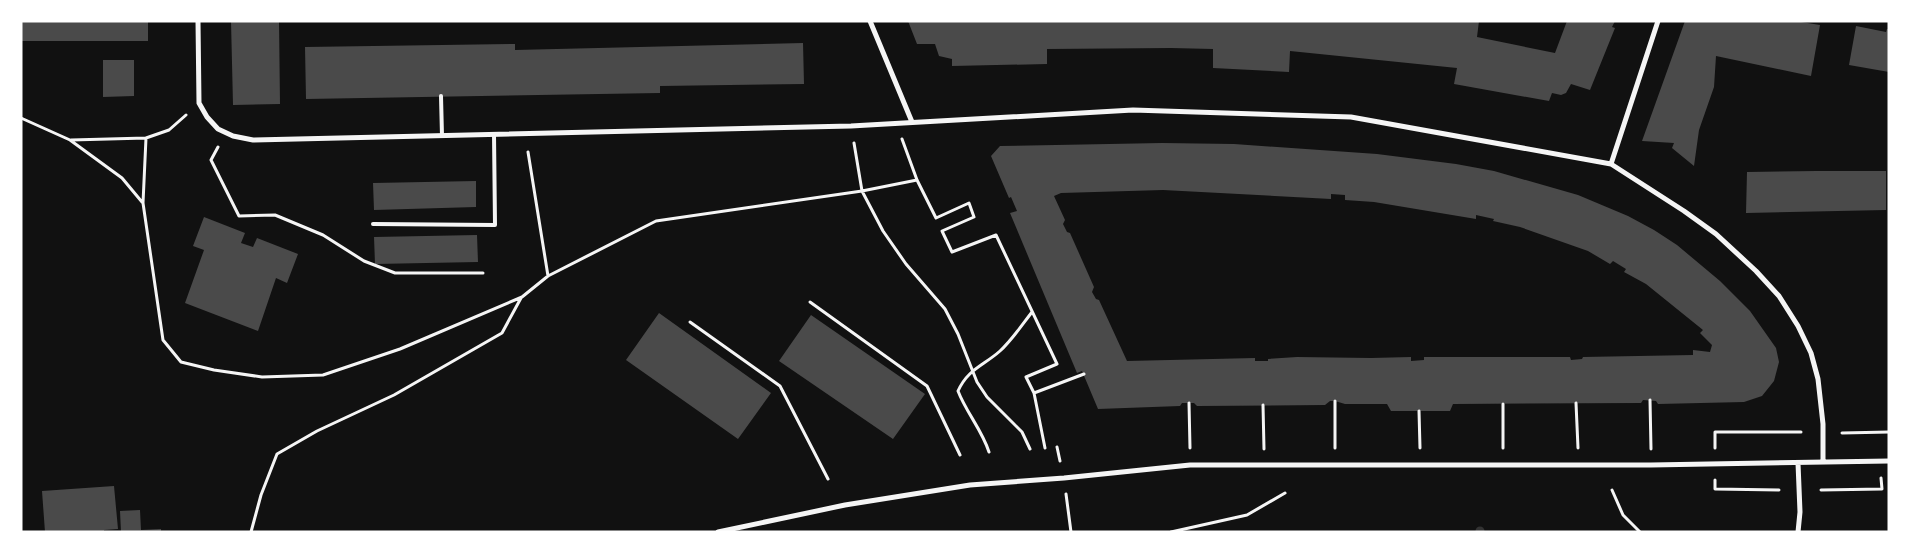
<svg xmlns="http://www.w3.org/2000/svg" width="1910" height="553" font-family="'Source Sans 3',sans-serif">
<rect width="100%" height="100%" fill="#111"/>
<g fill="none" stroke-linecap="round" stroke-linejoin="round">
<path stroke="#333" stroke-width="9" d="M1480,531V532"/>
</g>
<path fill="#4a4a4a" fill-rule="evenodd" d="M21,21H148V41H21Z
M231,21H279L280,104L233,105Z
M908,21H1479L1477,37L1555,53L1567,21H1615L1612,27L1615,28L1590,90L1571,84L1566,93L1561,95L1552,93L1549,101L1454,84L1457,68L1290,51L1289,72L1213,68V49L1171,48L1047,49V64L952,66V59L939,56L935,44H917Z
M1685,21H1795L1820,25L1811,76L1716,56L1714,87L1699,130L1694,166L1672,148L1674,143L1642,141Z
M1856,26L1886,32L1887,29H1889V72L1849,65Z
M803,43L804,84L660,86V93L306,99L305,47L515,44V50Z
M103,60H134V96L103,97Z
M1162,143L1234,144L1377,154L1456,164L1494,171L1578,195L1628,216L1654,230L1677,245L1720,281L1750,311L1776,348L1779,362L1774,381L1762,396L1744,402L1658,404L1656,401L1643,400L1641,403L1453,404L1450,411H1391L1387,404H1345L1335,401H1330L1325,405L1197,406L1194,403H1182L1180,406L1098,409L1082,371L1077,373L1010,213L1017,211L1011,197L1009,198L991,156L1000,146ZM1163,190L1331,199V194L1345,195V200L1374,202L1476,219V215L1494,219L1493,221L1520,227L1588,251L1610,264L1613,261L1626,269L1624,272L1646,284L1703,330L1700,333L1712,345L1710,352L1693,350V355L1583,357L1582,359L1571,360L1570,357H1424V360L1411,361V357L1371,358L1297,357L1268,359V361H1255V358L1127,361L1099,300L1096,299L1092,292L1094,287L1070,233L1067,232L1063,224L1065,220L1054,196L1061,193Z
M1817,171H1886V210L1746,213L1747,172Z
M476,181V207L374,210L373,183Z
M204,217L245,233L241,243L253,247L257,238L298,254L287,283L276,278L258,331L185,303L204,250L193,246Z
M477,235L478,262L375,264L374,237Z
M659,313L771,393L738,439L626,360Z
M811,315L925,394L893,439L779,361Z
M114,486L118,529L104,530V532H45L42,491Z
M140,510L141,530L161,529V532H121L120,511Z"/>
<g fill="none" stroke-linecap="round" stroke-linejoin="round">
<path stroke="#f5f5f5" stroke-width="3" d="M186,115L169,130L146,138L143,203L163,340L181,362L214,370L262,377L323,375L400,349L522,297L548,276L656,221L862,191L917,180
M21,118L70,140L122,178L142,202
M902,139L917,180L936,218L969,203L974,217L942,231L952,252L996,235L1057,364L1026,377L1034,393L1045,448
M71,140L146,138
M854,143L862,191L883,231L906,264L945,309L958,334L977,382L987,397L1022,432L1030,449
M218,147L211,160L239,216L275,215L323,235L364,261L395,273H483
M528,152L548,276
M810,302L927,386L960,455
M690,322L780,386L828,479
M1034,393L1084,374
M1650,400L1651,449
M1335,401V448
M1189,403L1190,448
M1576,403L1578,448
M1503,404V448
M1263,405L1264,449
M1419,411L1420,448
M1842,433L1889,432
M1057,447L1060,461
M1715,448V432H1801
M989,452C982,430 966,412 958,391C968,369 983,366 1000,351C1012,340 1022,325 1032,312
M1715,480V489L1779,490
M1612,490L1623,515L1640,532
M1821,490L1882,489L1881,478
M1066,494L1071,532
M251,532L261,495L277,454L317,431L394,395L502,333L521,298
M1171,532L1247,515L1285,493"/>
<path stroke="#f5f5f5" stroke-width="4" d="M441,96L442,136
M373,224L495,225L494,134"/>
<path stroke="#f5f5f5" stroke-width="5" d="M198,21L199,103L207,117L218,129L233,136L253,140L851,126L1133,110L1351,117L1611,164L1684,211L1716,234L1756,271L1779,296L1798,326L1811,353L1818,379L1823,424V462
M870,21L912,122
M1611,164L1658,21
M718,532L845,505L970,485L1064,478L1190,465H1651L1889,461
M1798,532L1800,512L1798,463"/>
</g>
<rect width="1910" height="553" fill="none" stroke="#ffffff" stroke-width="45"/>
</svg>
